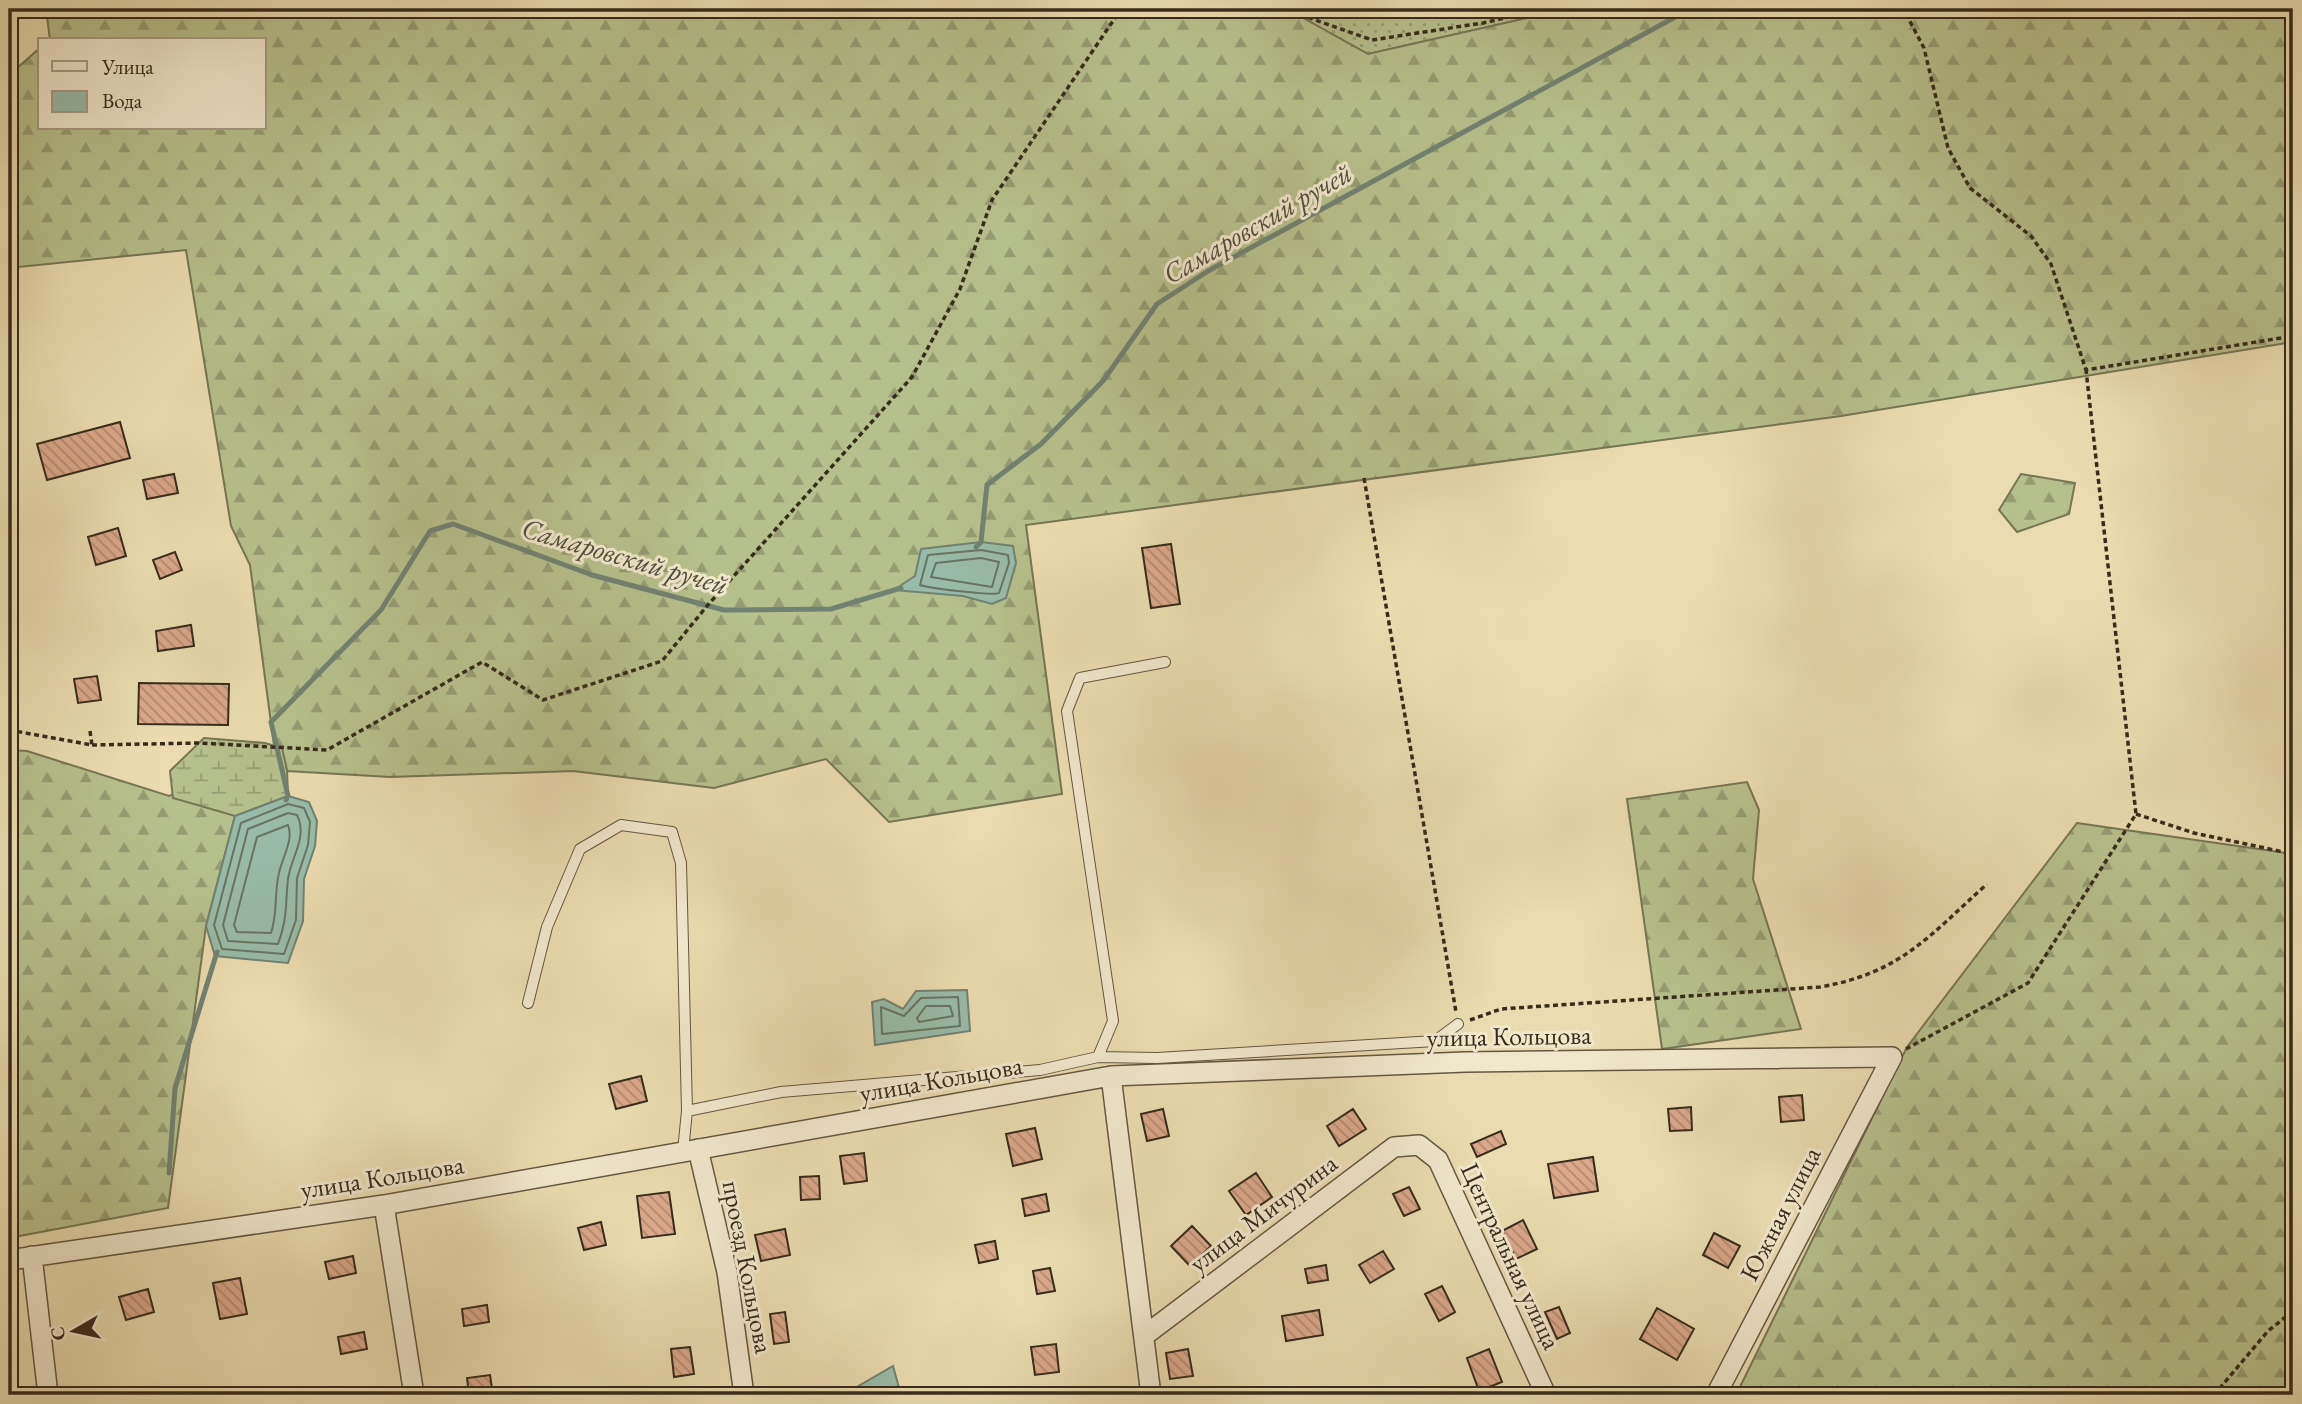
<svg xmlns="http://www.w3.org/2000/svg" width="2302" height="1404" font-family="'EB Garamond',serif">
<defs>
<pattern id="grass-dots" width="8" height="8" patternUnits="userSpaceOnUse" patternTransform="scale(1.75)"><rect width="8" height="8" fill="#b6c08c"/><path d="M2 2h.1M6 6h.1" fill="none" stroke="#959c72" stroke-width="1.8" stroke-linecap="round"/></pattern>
<pattern id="forest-firs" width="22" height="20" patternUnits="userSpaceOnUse" patternTransform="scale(1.75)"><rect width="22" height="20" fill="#b6c08c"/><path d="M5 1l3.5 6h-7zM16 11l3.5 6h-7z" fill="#959c72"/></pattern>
<pattern id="wetland-marsh" width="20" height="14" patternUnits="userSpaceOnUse" patternTransform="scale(1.75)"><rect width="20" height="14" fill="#b6c08c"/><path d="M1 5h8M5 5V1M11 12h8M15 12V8" fill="none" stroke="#959c72"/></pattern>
<pattern id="building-back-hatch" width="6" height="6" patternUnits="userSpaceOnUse" patternTransform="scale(1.75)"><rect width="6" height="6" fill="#dba88a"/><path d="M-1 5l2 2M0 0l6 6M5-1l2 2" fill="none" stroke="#b28970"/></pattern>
</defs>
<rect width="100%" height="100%" fill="#eadcb0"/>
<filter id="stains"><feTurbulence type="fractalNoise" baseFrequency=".00286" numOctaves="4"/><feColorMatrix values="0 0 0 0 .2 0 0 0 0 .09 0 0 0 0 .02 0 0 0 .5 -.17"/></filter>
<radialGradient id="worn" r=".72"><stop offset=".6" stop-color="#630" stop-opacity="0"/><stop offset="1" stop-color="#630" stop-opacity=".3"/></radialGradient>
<path fill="url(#grass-dots)" stroke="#767654" stroke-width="2" d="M1287,9H1567L1368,54Z"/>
<path fill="url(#forest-firs)" stroke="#767654" stroke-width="2" d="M46,9H1287L1368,54L1567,9H2293V342L1841,416L1026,525L1062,794L889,822L826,759L714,788L573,771L390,777L287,771L235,816L206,926L168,1208L9,1238V750L27,751L169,796L275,753L250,565L231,526L186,250L9,268V75L40,48V128H264V40H50Z
M2021,474L2075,483L2069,514L2017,532L1999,510Z
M1747,782L1759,810L1753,879L1801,1029L1662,1049L1627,799Z
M2077,823L2293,854V1395H1736L1907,1047Z"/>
<path fill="url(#wetland-marsh)" stroke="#767654" stroke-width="2" d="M204,738L265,743L282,748L287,770L288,796L235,816L173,798L170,771Z"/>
<path fill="#98bca9" stroke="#718270" stroke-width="2" d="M981,542L1013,546L1016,563L1006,598L992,604L963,596L894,590L915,576L921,549Z
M288,796L309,802L317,821L315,846L304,879L303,921L288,963L215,956L206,926L235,816Z
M967,990L970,1031L875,1045L872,1002L884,999L903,1009L916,991Z
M893,1366L901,1395H843Z"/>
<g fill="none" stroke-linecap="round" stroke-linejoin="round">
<path stroke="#687462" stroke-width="2" d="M981,550L1008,555L1009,563L999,593C994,596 927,588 920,585L928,555Z
M981,558L999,562L992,587L931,577L936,563Z
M288,804L304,808L310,822L308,845L297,878L296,920L284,954L222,949L214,925L241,823Z
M288,813L297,815C308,837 291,857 288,879C285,907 288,916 278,944L228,941L223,925L248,829Z
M288,825C294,840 282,858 279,873C274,893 278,912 271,933L237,932L234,925L257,837Z
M958,997L960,1026L882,1034L881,1007L904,1016L921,998Z
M926,1006H950L953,1016L919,1022L917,1018Z"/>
<path stroke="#718270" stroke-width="5" d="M976,547L981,542L987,485L1041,444L1103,381L1157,304L1208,271L1690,9
M286,800L288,796L271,722L381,610L430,531L453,524L592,575L724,610L831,609L901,588
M169,1173L175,1088L217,952"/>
</g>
<path fill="url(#building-back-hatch)" stroke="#372b1b" stroke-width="2" d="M120,422L130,458L47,480L37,444Z
M174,474L178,493L147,499L143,480Z
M118,528L126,556L96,565L88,537Z
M1171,544L1180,604L1151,608L1142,548Z
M175,552L182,570L160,579L153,560Z
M191,625L194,646L158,651L156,631Z
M97,676L101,700L78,703L74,679Z
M139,683L229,684L228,725L138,724Z
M641,1076L647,1101L616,1109L609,1084Z
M1802,1095L1804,1120L1781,1122L1779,1097Z
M1691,1107L1692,1130L1670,1131L1668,1109Z
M1163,1109L1169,1136L1147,1141L1141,1114Z
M1353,1109L1366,1129L1339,1146L1327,1126Z
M1035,1128L1042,1159L1013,1166L1006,1134Z
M1501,1131L1506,1144L1477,1157L1471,1144Z
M864,1153L867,1181L844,1184L840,1156Z
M1593,1157L1598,1191L1554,1198L1548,1164Z
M1256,1173L1272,1197L1246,1215L1229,1191Z
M819,1176L820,1199L801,1200L800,1177Z
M1409,1187L1420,1209L1404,1216L1393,1194Z
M669,1192L675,1234L642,1238L637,1196Z
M1046,1194L1049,1211L1025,1216L1022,1199Z
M1523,1220L1537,1249L1516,1259L1502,1231Z
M601,1222L606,1245L584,1250L578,1228Z
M1192,1226L1211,1246L1190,1266L1171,1246Z
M785,1229L790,1255L761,1261L755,1235Z
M1714,1233L1740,1246L1728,1268L1703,1255Z
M995,1241L998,1259L979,1263L975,1245Z
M1383,1251L1394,1269L1370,1283L1359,1265Z
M353,1256L356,1273L329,1279L325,1262Z
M1326,1265L1328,1280L1308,1283L1305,1269Z
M1050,1268L1055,1291L1037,1294L1033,1271Z
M240,1278L247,1314L220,1319L213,1283Z
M1442,1286L1455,1312L1439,1321L1425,1294Z
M148,1289L154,1312L126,1320L119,1297Z
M487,1305L489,1322L464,1326L462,1309Z
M1559,1307L1570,1333L1557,1339L1545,1312Z
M1657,1308L1694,1329L1677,1360L1640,1339Z
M1319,1310L1323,1335L1286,1341L1282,1316Z
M785,1312L789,1342L774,1344L770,1314Z
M364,1332L367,1349L341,1354L338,1337Z
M1056,1344L1059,1372L1035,1375L1031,1347Z
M690,1347L694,1374L674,1377L671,1349Z
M1188,1349L1193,1376L1170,1379L1166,1353Z
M1489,1349L1502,1382L1479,1391L1467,1358Z
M490,1375L493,1395H469L467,1378Z"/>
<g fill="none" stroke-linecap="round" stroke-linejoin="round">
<defs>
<path id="lane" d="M528,1003L547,927L580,849L621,825L672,832L681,863L687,1111L683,1151
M1098,1057L1113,1021L1067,711L1080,678L1165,662
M687,1111L781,1092L1040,1070L1098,1057L1157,1058L1435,1041L1458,1024"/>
<path id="street" d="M1111,1076L1151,1395
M698,1149L727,1272L744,1395
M384,1205L414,1395
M32,1256L48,1395
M9,1260L384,1205L1111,1076L1465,1062L1892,1057L1716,1395
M1144,1336L1394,1147L1419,1145L1438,1160L1546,1395"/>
</defs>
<use href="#lane" stroke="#645740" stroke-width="12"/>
<use href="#street" stroke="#645740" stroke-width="22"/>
<path stroke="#372b1b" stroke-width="3.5" stroke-dasharray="5 3.5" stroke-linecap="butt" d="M1284,9L1372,40L1483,23L1543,9
M1899,9L1906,14L1924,48L1948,148L1970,188L2031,236L2051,264L2086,370L2293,336
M1364,478L1456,1012
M9,730L92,745L90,731
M92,745L200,743L327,750L482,662L543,700L662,661L707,606L912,377L960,289L992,200L1121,9
M2136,814L2194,833L2293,854
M1470,1020L1501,1009L1820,987C1901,973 1929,936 1987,884
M1906,1049L2028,983L2136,814L2086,370
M2214,1395L2268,1331L2293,1311"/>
<use href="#lane" stroke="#f1e8cc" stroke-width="10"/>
<use href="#street" stroke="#f1e8cc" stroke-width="19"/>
</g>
<g text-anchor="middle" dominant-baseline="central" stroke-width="6" stroke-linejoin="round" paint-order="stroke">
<g font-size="26" fill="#372b1b" stroke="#f1e8cc">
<text transform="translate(1509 1036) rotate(-1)">улица Кольцова</text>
<text transform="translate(941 1079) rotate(-10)">улица Кольцова</text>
<text transform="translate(382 1177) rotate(-9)">улица Кольцова</text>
<text transform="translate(1263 1213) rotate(-37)">улица Мичурина</text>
<text transform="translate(1780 1214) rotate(-63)">Южная улица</text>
<text transform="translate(1511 1256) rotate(65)">Центральная улица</text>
<text transform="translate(748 1267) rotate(79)">проезд Кольцова</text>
</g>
<g font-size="28" font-style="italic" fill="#4f4f3e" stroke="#f1e8cc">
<text transform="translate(1257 223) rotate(-30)">Самаровский ручей</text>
<text transform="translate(625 556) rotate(16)">Самаровский ручей</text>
</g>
</g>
<rect width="2302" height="1404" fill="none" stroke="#eadcb0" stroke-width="35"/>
<rect x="10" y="10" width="2281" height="1383" fill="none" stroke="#372b1b" stroke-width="3.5"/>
<rect x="18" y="18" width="2267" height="1369" fill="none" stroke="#372b1b" stroke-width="2"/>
<rect x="38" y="38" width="228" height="91" fill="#f1e8cc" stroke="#a79c85" stroke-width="2"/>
<rect x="52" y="61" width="35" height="10" fill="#f1e8cc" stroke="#a79c85" stroke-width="2"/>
<text x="102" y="74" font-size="21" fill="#372b1b">Улица</text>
<rect x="52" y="91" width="35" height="21" fill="#98bca9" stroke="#a79c85" stroke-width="2"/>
<text x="102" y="108" font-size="21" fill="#372b1b">Вода</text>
<g transform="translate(74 1331) rotate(261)" stroke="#f1e8cc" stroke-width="5" paint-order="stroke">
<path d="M0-5L12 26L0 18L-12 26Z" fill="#372b1b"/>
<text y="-10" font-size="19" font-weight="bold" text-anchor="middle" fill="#372b1b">С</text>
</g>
<rect width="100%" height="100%" filter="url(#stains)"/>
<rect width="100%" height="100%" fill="url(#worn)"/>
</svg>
